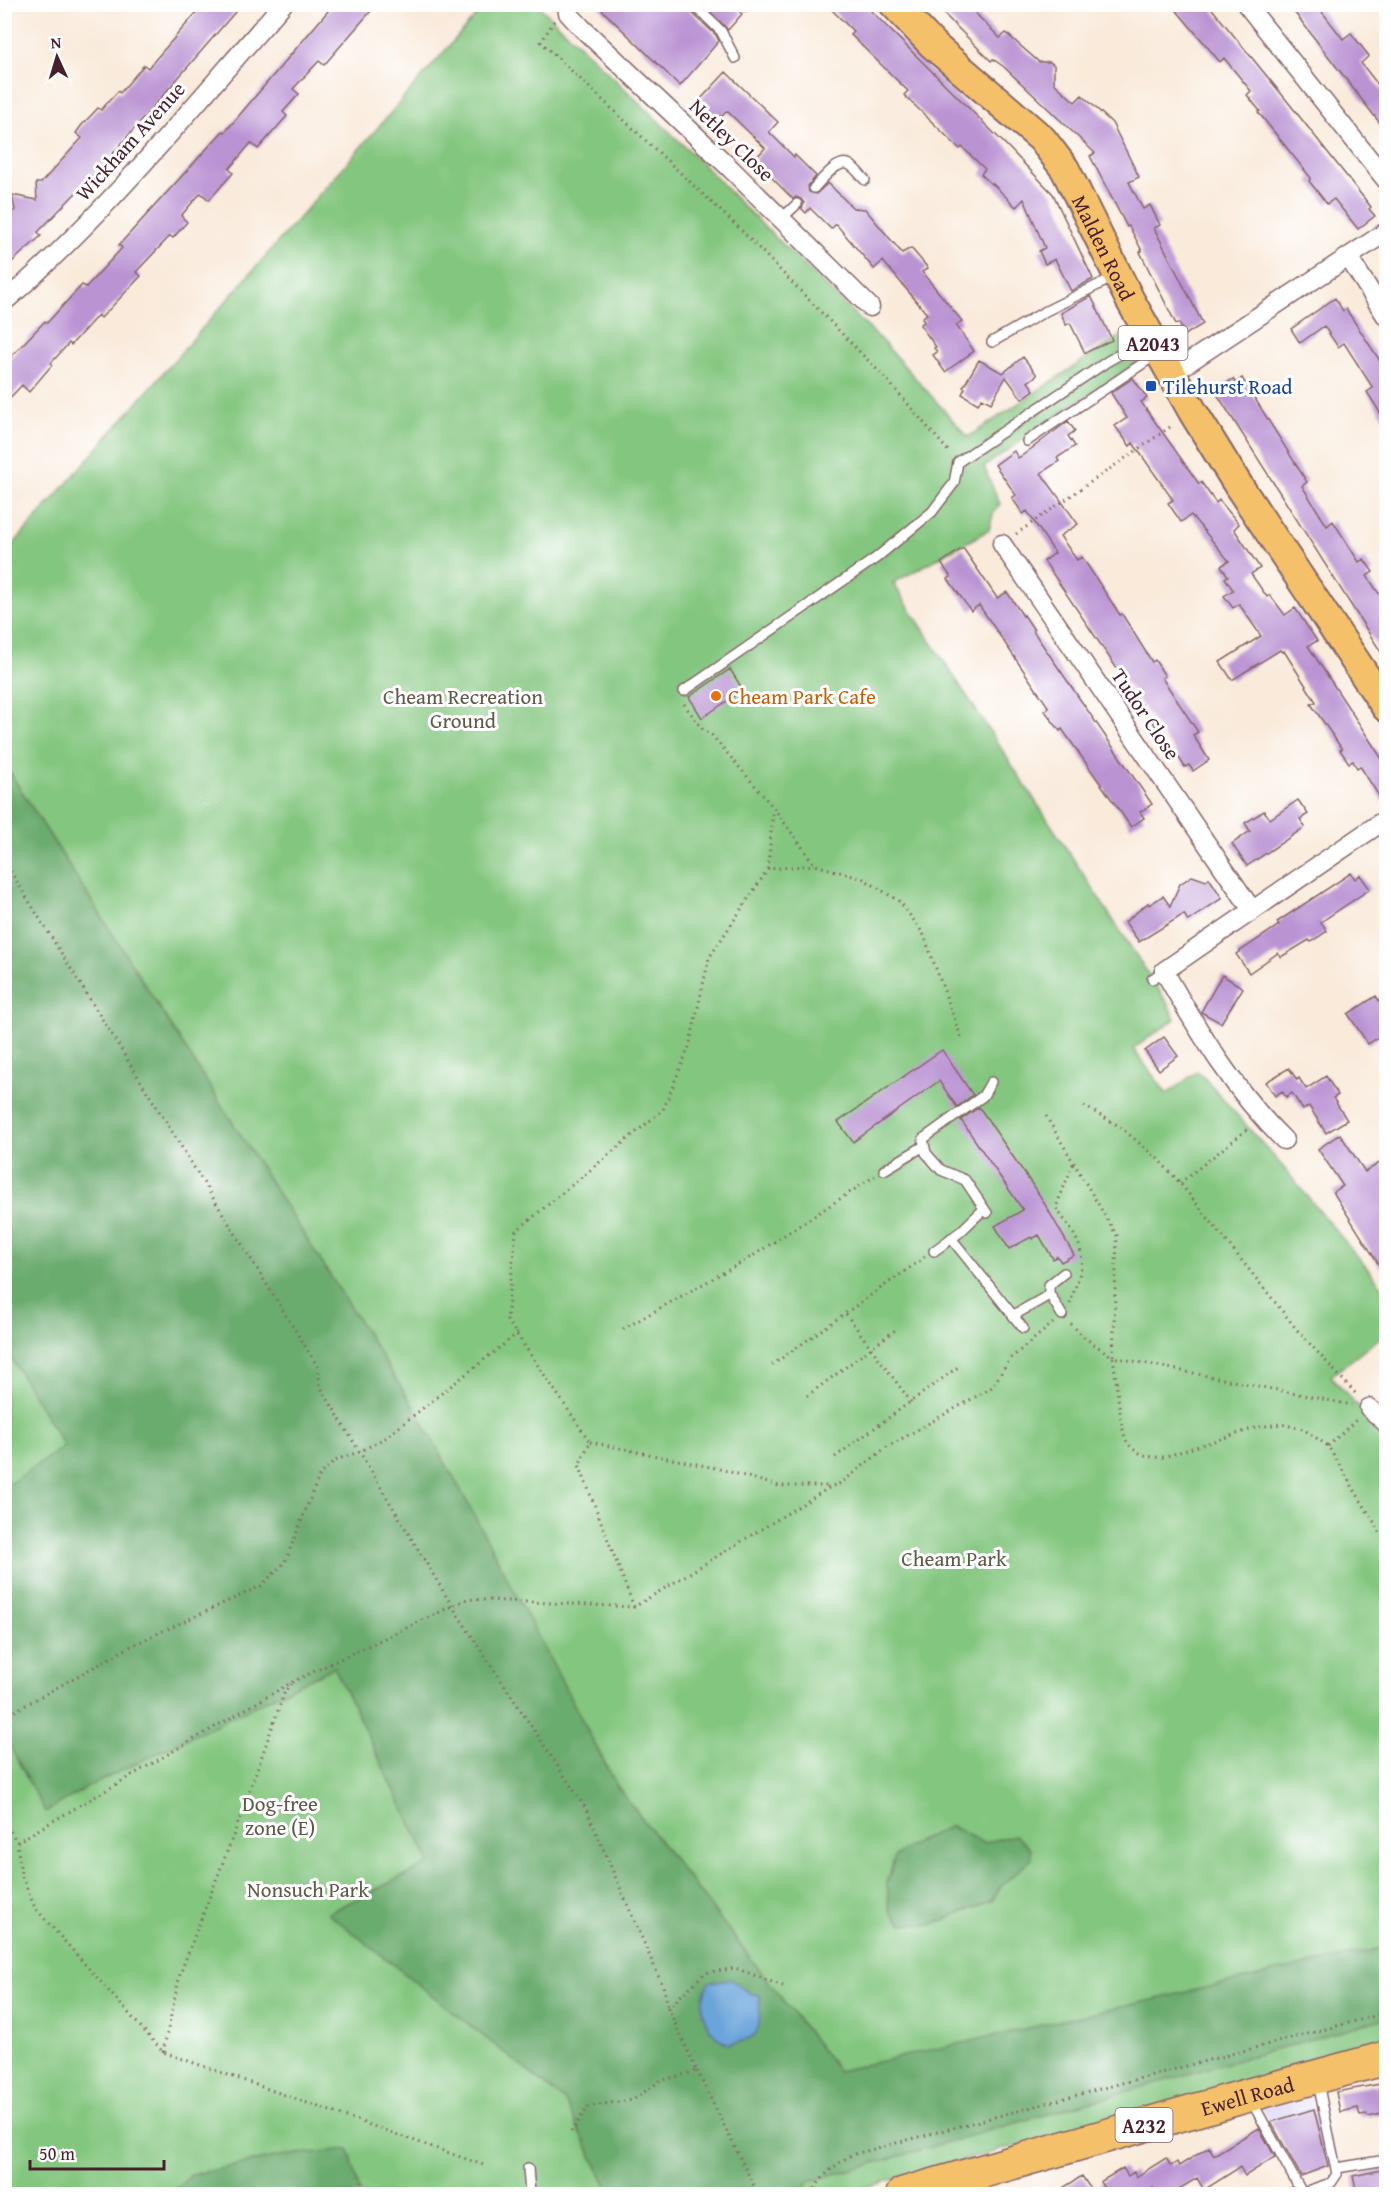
<svg xmlns="http://www.w3.org/2000/svg" width="1391" height="2199" font-family="'Gentium Book Plus',serif">
<rect width="100%" height="100%" fill="#fff"/>
<filter id="ink" filterUnits="userSpaceOnUse"><feTurbulence type="fractalNoise" baseFrequency=".0167" numOctaves="2"/><feDisplacementMap in="SourceGraphic" scale="12" xChannelSelector="R" yChannelSelector="G"/><feConvolveMatrix kernelMatrix="1 2 1 2 8 2 1 2 1" color-interpolation-filters="sRGB"/></filter>
<filter id="wash" filterUnits="userSpaceOnUse"><feTurbulence type="fractalNoise" baseFrequency=".008" numOctaves="4" result="noise"/><feDisplacementMap in="SourceGraphic" scale="24" xChannelSelector="R" yChannelSelector="G"/><feGaussianBlur stdDeviation="1.35" result="paint"/><feColorMatrix in="noise" values="0 0 0 0 0 0 0 0 0 0 0 0 0 0 0 0 0 1.4 0 .05"/><feComposite in="paint" operator="in"/></filter>
<g filter="url(#wash)">
<rect width="100%" height="100%" fill="#f9eada"/>
<path fill="#dcd5f6" d="M1308,2091L1331,2165L1301,2176L1260,2105Z"/>
<path fill="#83c67f" stroke="#667255" stroke-width="1.5" d="M485,5H538L704,165L739,202L882,341L968,437L1123,334L1137,363L1061,413L984,467L1000,504L994,511L989,530L893,583L1168,1004L1175,1019L1133,1049L1167,1094L1198,1071L1283,1167L1386,1291V1333L1331,1376L1354,1402L1386,1431V2045L841,2194H5V554Z"/>
<path fill="#6aab6e" stroke="#5a654c" stroke-width="1.5" d="M5,765L415,1409L465,1498L617,1786L838,2071L1386,1947V2018L807,2182L805,2194H611L564,2100L328,1913L430,1863L334,1667L88,1787L45,1812L5,1737V1487L64,1446L5,1348Z
M951,1826L983,1843L1015,1835L1030,1848L1032,1859L1002,1885L992,1901L932,1925L903,1924L890,1912L887,1883L895,1856L920,1840Z
M349,2149L360,2194H173V2191L191,2175L279,2156Z"/>
<path fill="#6ba4da" stroke="#5a6282" stroke-width="1.5" d="M730,1979L750,1993L760,1995C758,2025 767,2039 728,2044C703,2031 696,2007 709,1982Z"/>
<g id="blocks">
<path fill="#ba93d3" d="M204,4H242L102,166L38,232L41,236L4,269V220L15,210L12,195L37,200L36,183H41L82,138L76,133L81,126L98,108L101,110L118,91L120,93L144,65L148,68Z
M334,4H377L324,65L319,61L293,89L299,94L283,112L287,116L258,149L251,143L229,169L233,173L209,200L201,193L191,204L181,216L187,222L173,238L170,236L136,272L141,276L101,318L98,315L71,345L69,343L51,363L52,365L29,392L22,385L4,404V364L45,321L47,323L82,285L86,287L122,248L119,245L223,131L225,132Z
M596,4H686L688,9L716,35L719,41L680,86Z
M703,4H732L742,14L728,30Z
M826,4H864L1008,147L1053,194L1093,279L1071,291L1055,259L1045,264L1039,251L1045,248L1024,199L1016,207L992,183L991,184L981,174L985,169L962,147L960,149L904,95L908,91L850,34L853,31Z
M934,4H966L1000,38L1006,33L1039,62H1050L1054,65V83L1075,102L1082,95L1112,123L1139,177L1129,182L1143,209L1150,205L1160,225L1154,228L1203,324L1185,335L1179,323L1176,324L1140,252L1142,251L1129,226L1127,227L1090,156L1095,153L1004,67L993,59L991,61Z
M1184,4H1208L1288,102L1371,207L1369,209L1375,216L1358,229L1334,199L1327,204L1309,181L1311,178L1258,112L1260,111L1247,95L1251,91L1224,58L1220,62L1177,11Z
M1288,4H1316L1343,39L1351,33L1369,56L1361,63L1386,95V131Z
M726,72L778,122L769,132L794,157L795,155L816,176L808,186L809,192L816,194L828,183L853,208L865,209L902,253L911,248L928,268L922,272L962,321L956,325L974,351L945,372L933,355L937,352L934,348L936,347L920,325L924,322L922,318L927,314L883,261L874,269L836,224L831,229L810,208L806,213L802,209L804,203L801,199L796,197L793,199L754,160L765,148L727,111L717,121L697,103Z
M1091,296L1112,340L1085,353L1070,323L1066,325L1061,313Z
M1335,298L1343,311L1346,309L1386,370V422L1367,392L1373,388L1344,343L1338,347L1324,326L1300,343L1291,329Z
M1023,357L1037,375L1028,382L1034,390L1022,399L1006,377L991,403L982,398L978,404L962,394L965,388L963,387L979,360L1003,373Z
M1133,378L1147,398L1141,402L1199,484L1201,482L1216,503L1219,500L1239,524L1234,529L1260,568L1251,574L1267,597L1270,595L1285,615L1295,608L1317,641L1308,646L1386,765V807L1360,766L1357,768L1353,761L1349,763L1340,750L1342,749L1311,704L1316,702L1284,651L1282,652L1280,650L1232,680L1220,662L1261,636L1239,604L1233,608L1224,596L1233,590L1225,578L1228,576L1221,566L1229,561L1191,515L1181,522L1168,503L1173,500L1133,443L1130,446L1115,426L1127,418L1111,393Z
M1242,378L1307,482L1302,486L1327,526L1333,521L1359,562L1364,559L1373,572L1367,576L1386,604V660L1215,391L1233,379L1236,383Z
M1068,421L1075,431L1068,436L1075,446L1057,458L1059,461L1041,473L1078,524L1060,536L1077,560L1082,557L1120,615L1122,614L1152,662L1155,660L1165,676L1162,678L1198,732L1193,735L1209,760L1193,771L1189,765L1185,767L1169,743L1168,744L1044,561L1055,553L1027,511L1023,514L1012,498L1016,495L995,465L1014,451L1018,458L1023,455Z
M963,548L997,598L1007,592L1023,616L1024,615L1034,630L1033,631L1152,804L1140,812L1144,818L1131,827L1062,729L1060,731L1045,711L1049,708L979,605L971,611L948,579L951,577L941,563Z
M730,669L743,690L702,718L689,697Z
M1298,800L1308,814L1300,819L1305,827L1247,866L1232,844L1250,831L1245,823L1264,811L1270,819Z
M1351,873L1355,879L1360,875L1370,889L1321,922L1327,931L1311,942L1309,940L1281,957L1278,953L1249,973L1236,954L1279,925L1277,922Z
M1192,876L1206,881L1209,878L1222,898L1188,921L1184,914L1139,942L1125,922L1148,903L1149,905L1163,896L1170,906L1180,884Z
M1222,975L1243,988L1221,1023L1201,1012Z
M1376,996L1386,1012V1032L1368,1044L1348,1014Z
M1164,1037L1178,1056L1159,1070L1145,1051Z
M942,1050L973,1095L957,1107L939,1081L853,1142L838,1122Z
M1289,1068L1297,1080L1299,1078L1306,1089L1326,1076L1338,1095L1333,1098L1347,1120L1326,1133L1309,1106L1303,1110L1292,1093L1286,1097L1282,1091L1275,1096L1266,1082Z
M979,1107L1040,1196L1074,1255L1061,1262L1057,1256L1053,1259L1039,1235L1032,1239L1031,1237L1009,1249L995,1226L1023,1210L961,1120Z
M1340,1134L1365,1172L1381,1162L1386,1171V1276L1333,1192L1343,1186L1318,1149Z
M1386,2083V2113L1368,2117L1367,2115L1360,2116L1358,2108L1340,2112L1336,2092Z
M1314,2109L1328,2166L1301,2176L1271,2122Z
M1259,2128L1275,2157L1245,2176L1240,2167L1204,2190L1197,2178L1171,2194H1158L1153,2188L1143,2194H1108L1100,2182L1123,2168L1128,2176L1134,2172L1136,2177L1166,2158L1171,2166L1177,2162L1179,2166L1209,2147L1214,2155Z
M1386,2169V2194H1357L1353,2176Z
M1082,2176L1094,2194H1053Z"/>
</g>
</g>
<g filter="url(#ink)">
<use href="#blocks" fill-opacity="0" stroke="#876668" stroke-width="1.5"/>
<g fill="none" stroke-linecap="round" stroke-linejoin="round">
<defs>
<path id="lane" d="M693,4L721,31L735,58
M744,4L745,6
M814,188C822,180 838,158 850,165C856,169 860,175 865,180
M781,219L797,204
M992,342L1044,312L1116,276
M1027,441L1157,354
M684,691L876,558L932,512L954,483L958,462L1108,361L1124,352L1151,343
M1152,979L1164,971
M884,1170L924,1146
M987,1213L965,1180L941,1170L926,1153L923,1139L983,1096L991,1082
M951,1238L1023,1328
M934,1251L960,1232L984,1209
M1014,1315L1044,1298L1049,1293
M1062,1315L1049,1293V1285L1064,1273
M1251,2100L1301,2191L1287,2194
M528,2168L530,2194
M1337,2168L1386,2160
M1310,2190L1331,2183L1337,2174L1318,2083"/>
<path id="street" d="M567,4L568,13L582,28L731,169L870,307
M1246,4L1386,180
M1349,258L1386,316
M4,302C107,213 193,106 283,4
M1171,374L1386,232
M1002,544L1252,910
M1284,1140C1234,1091 1199,1032 1164,971L1386,819
M1369,1408L1386,1423"/>
<g id="primary">
<path id="s1" d="M894,4L933,45L1042,139L1065,169L1130,300L1193,412L1238,485L1386,707"/>
</g>
<g id="highway">
<path id="s2" d="M903,2194L1249,2095L1386,2058"/>
</g>
</defs>
<use href="#lane" stroke="#876668" stroke-width="12"/>
<use href="#street" stroke="#876668" stroke-width="21"/>
<use href="#primary" stroke="#876668" stroke-width="32"/>
<use href="#highway" stroke="#876668" stroke-width="36"/>
<path stroke="#876668" stroke-width="3" stroke-dasharray="1.5 4.5" stroke-linecap="butt" d="M554,21L541,42L740,229L888,381L949,452
M1016,534L1173,425
M684,704L704,731L711,734L773,807L815,865L864,879L900,902L923,933L961,1037
M4,861L318,1367L320,1386L452,1606L586,1809L664,1989L668,2008
M768,869L773,809
M1084,1106L1119,1126L1158,1159L1180,1183L1298,1331L1358,1396
M1046,1116L1117,1236L1113,1357L1352,1405
M1180,1183L1249,1128
M1070,1304C1074,1288 1084,1270 1081,1253C1079,1237 1064,1221 1056,1207L1073,1164
M846,1314L911,1402
M1071,1324L1085,1338L1113,1357C1116,1375 1120,1429 1127,1442C1136,1455 1150,1458 1164,1457L1258,1427L1281,1424L1303,1429L1328,1446L1386,1542
M623,1329L751,1257L875,1176
M772,1365L925,1257
M807,1396L898,1328
M590,1442L720,1469L779,1486H829
M1328,1446L1356,1420
M835,1457L958,1367
M634,1607L579,1465L590,1442L507,1320L516,1231L663,1110L689,1047L709,958L768,869L815,865
M4,1717L135,1644L261,1586L285,1562L320,1474L338,1459L359,1452L385,1438L518,1333
M4,1821L17,1842L21,1874L35,1908L163,2052L483,2165
M17,1842L294,1681L467,1599L634,1607L832,1486L841,1483L887,1447L984,1392L992,1387L1011,1358L1053,1323
M163,2052L180,1974L238,1823L285,1691L291,1684
M697,2071L758,2194
M571,2132L589,2106L633,2100L660,2081L697,2071L668,2008L705,1973L735,1968L783,1986
M812,2194C821,2176 834,2166 851,2155L1386,2013"/>
<use href="#lane" stroke="#fff" stroke-width="9"/>
<use href="#street" stroke="#fff" stroke-width="18"/>
<use href="#primary" stroke="#f4c16a" stroke-width="28"/>
<use href="#highway" stroke="#f4c16a" stroke-width="33"/>
</g>
</g>
<rect fill="#1a4fb4" stroke="#fff" stroke-width="2" x="1145" y="380" width="12" height="12" rx="3"/>
<circle fill="#e8710a" stroke="#fff" stroke-width="2" cx="716" cy="696" r="6"/>
<g text-anchor="middle" dominant-baseline="central" stroke-width="6" stroke-linejoin="round" paint-order="stroke">
<g fill="#fff" stroke="#80626b" stroke-width="1.5">
<rect x="1118.5" y="326" width="69" height="34" rx="4.5"/>
<rect x="1115.5" y="2108" width="57" height="34" rx="4.5"/>
</g>
<g font-size="20" font-weight="bold" fill="#4a1f2b">
<text x="1153" y="343">A2043</text>
<text x="1144" y="2125">A232</text>
</g>
<g font-size="21" fill="#4a1f2b" stroke="#fff">
<text transform="translate(732 140) rotate(44)">Netley Close</text>
<text transform="translate(130 141) rotate(-48)">Wickham Avenue</text>
<text stroke="none"><textPath href="#s1" startOffset="326">Malden Road</textPath></text>
<text transform="translate(1146 714) rotate(56)">Tudor Close</text>
<text stroke="none"><textPath href="#s2" startOffset="358">Ewell Road</textPath></text>
</g>
<g font-size="21" fill="#164399" stroke="#fff" text-anchor="start">
<text x="1163" y="386">Tilehurst Road</text>
</g>
<g font-size="21" fill="#5e5948" stroke="#fff">
<text x="463" y="696">Cheam Recreation<tspan x="463" dy="24">Ground</tspan></text>
<text x="954" y="1558">Cheam Park</text>
<text x="280" y="1803">Dog-free<tspan x="280" dy="24">zone (E)</tspan></text>
<text x="308" y="1889">Nonsuch Park</text>
</g>
<g font-size="21" fill="#c56008" stroke="#fff" text-anchor="start">
<text x="728" y="696">Cheam Park Cafe</text>
</g>
</g>
<rect width="1391" height="2199" fill="none" stroke="#fff" stroke-width="24"/>
<g transform="translate(57 57) rotate(356)" stroke="#ffffff" stroke-width="4.5" paint-order="stroke">
<path d="M0-4.5L10 22L0 15L-10 22Z" fill="#4a1f2b"/>
<text y="-9" font-size="16" font-weight="bold" text-anchor="middle" fill="#4a1f2b">N</text>
</g>
<path d="M30 2160v9h134v-9" fill="none" stroke="#4a1f2b" stroke-width="3"/>
<text x="39" y="2160" font-size="18" fill="#4a1f2b" stroke="#ffffff" stroke-width="4.5" paint-order="stroke">50 m</text>
</svg>
